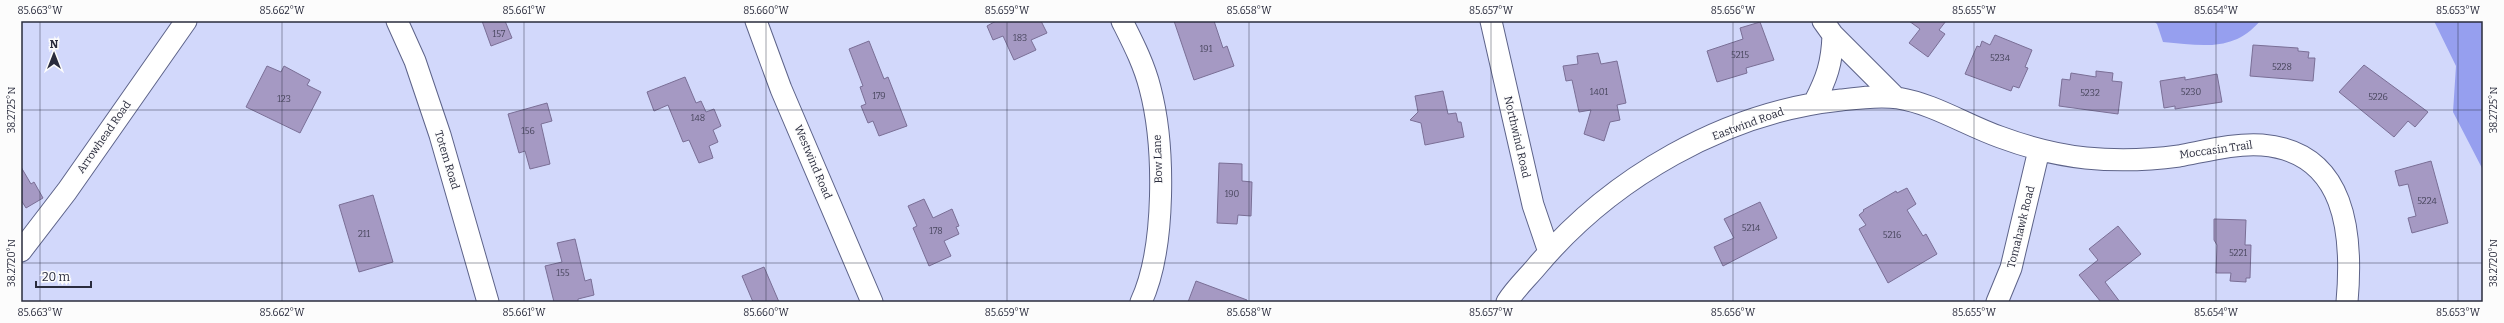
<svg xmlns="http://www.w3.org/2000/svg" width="2504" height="323" font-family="Bitter,serif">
<rect width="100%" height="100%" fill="#d2d8fb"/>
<path fill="#969fef" d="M2153,21H2260C2233,53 2200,45 2163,42L2157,24Z
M2434,21H2483V170L2453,112L2456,66Z"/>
<path fill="#a599c3" stroke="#7a6f96" d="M482,21H505L512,38L491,46Z
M996,21H1041L1047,33L1031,40L1036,50L1014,60L1003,36L993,40L987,26Z
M1174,21H1214L1223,48L1227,46L1234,66L1194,80Z
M1909,21H1946L1939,30L1945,34L1928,57L1909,43L1920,29Z
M1760,22L1774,60L1746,68L1747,73L1717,82L1707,51L1743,39L1740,28Z
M1995,35L2032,50L2025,67L2028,68L2019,88L2013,86L2011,91L1965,74L1977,46L1980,47L1982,41L1990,45Z
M869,41L884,79L888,77L907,126L879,136L873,121L868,123L861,106L866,104L860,87L863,86L849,49Z
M2253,45L2298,48V51L2309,52L2308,58H2315L2313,81L2250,76Z
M1598,53L1601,64L1617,61L1626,103L1617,105L1620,120L1610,122L1604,141L1584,134L1591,110L1579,112L1572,80L1566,81L1563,66L1578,64L1577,56Z
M2364,65L2428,112L2415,127L2408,121L2394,137L2339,92Z
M267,66L281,72L284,66L310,80L307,85L321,92L300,133L246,107Z
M2096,71L2113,73L2112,81L2122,82L2118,114L2059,106L2062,79L2070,80L2071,73L2096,77Z
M2217,74L2222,102L2175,109V106L2164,108L2160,81L2185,77V80Z
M685,77L696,103L701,101L706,112L714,109L721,126L713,130L718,142L709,146L713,158L699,163L689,140L683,142L668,105L654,111L647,92Z
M1443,91L1448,114L1456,113L1458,122H1461L1464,137L1425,145L1421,123L1410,120L1418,112L1415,96Z
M547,103L552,121L541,124L550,164L530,169L525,151L519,153L508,114Z
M2431,161L2448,223L2412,233L2408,218L2416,216L2408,184L2399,186L2395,171Z
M1219,163L1242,164V181L1252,182L1251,216L1238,215L1237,224L1217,223Z
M21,167L31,184L34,182L43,198L26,208L21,200Z
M1907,188L1916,204L1907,210L1923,236L1926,234L1937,254L1888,283L1859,229L1866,225L1859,215L1864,211L1863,210L1896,191L1897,193Z
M373,195L393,262L359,272L339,205Z
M924,199L933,218L952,209L959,226L956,227L959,234L944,241L951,256L929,266L913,228L917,226L908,206Z
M1760,202L1777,238L1723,266L1714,247L1734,238L1724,219Z
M2214,219L2246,220L2245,245H2251L2250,278H2246V282L2230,281L2231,273H2216L2217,245L2214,240Z
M2118,226L2141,254L2105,282L2120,302H2101L2079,275L2098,260L2089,249Z
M575,239L585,281L591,279L594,295L578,299V302H554L545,266L562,262L557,243Z
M764,267L779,302H753L742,276Z
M1196,281L1247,300V302H1188Z"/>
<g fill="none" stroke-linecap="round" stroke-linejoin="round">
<defs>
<path id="minor" d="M397,21L415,61L440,135L488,302
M756,21L781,89L872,302
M1122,21C1133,43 1144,64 1150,88C1165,145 1166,248 1141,302
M1491,21L1533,205L1549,252
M1823,21L1833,35L1895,97
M1814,103C1827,78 1832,63 1833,35
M21,251L67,191L186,21
M1507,302C1515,289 1527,278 1537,266C1611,178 1725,112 1841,100C1858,98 1880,95 1898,98C1934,104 1966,125 2000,137C2027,147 2057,155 2086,158C2116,161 2149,160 2179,156C2206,151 2235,143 2262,145C2347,152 2353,235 2347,302
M1997,302L2011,268L2039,150"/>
</defs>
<use href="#minor" stroke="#5d6389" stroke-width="23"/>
<use href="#minor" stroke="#fff" stroke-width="21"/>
</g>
<path fill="none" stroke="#2a2c3d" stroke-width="1" stroke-opacity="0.45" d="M40,21V302M282,21V302M524,21V302M766,21V302M1007,21V302M1249,21V302M1491,21V302M1733,21V302M1974,21V302M2216,21V302M2458,21V302M21,110H2483M21,263H2483"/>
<g text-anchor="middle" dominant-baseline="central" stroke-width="3" stroke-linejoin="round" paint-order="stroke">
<g font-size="9" fill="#49475e">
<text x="499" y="34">157</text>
<text x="1020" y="38">183</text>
<text x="1206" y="49">191</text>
<text x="1740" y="55">5215</text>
<text x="2000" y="58">5234</text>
<text x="2282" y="67">5228</text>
<text x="1599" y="92">1401</text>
<text x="2191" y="92">5230</text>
<text x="2090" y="93">5232</text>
<text x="879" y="96">179</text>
<text x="2378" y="97">5226</text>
<text x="284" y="99">123</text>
<text x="698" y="118">148</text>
<text x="528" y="131">156</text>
<text x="1232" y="194">190</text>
<text x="2427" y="201">5224</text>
<text x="1751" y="228">5214</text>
<text x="936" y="231">178</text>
<text x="364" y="234">211</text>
<text x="1892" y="235">5216</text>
<text x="2238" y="253">5221</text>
<text x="563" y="273">155</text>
</g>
<g font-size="11" fill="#2a2c3d" stroke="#fcfcfc">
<text transform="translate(1748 124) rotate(-20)">Eastwind Road</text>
<text transform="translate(104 137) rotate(-55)">Arrowhead Road</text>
<text transform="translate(1517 137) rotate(77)">Northwind Road</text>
<text transform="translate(2216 150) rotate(-8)">Moccasin Trail</text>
<text transform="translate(1158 159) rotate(-92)">Bow Lane</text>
<text transform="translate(447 160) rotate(73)">Totem Road</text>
<text transform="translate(813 162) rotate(67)">Westwind Road</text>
<text transform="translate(2021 227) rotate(-76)">Tomahawk Road</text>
</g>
</g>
<rect width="2504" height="323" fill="none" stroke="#fcfcfc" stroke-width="44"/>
<g transform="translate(54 54)" stroke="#fcfcfc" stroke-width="3" paint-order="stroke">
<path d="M0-3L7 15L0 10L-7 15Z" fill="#2a2c3d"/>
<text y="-6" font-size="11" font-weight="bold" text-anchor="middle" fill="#2a2c3d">N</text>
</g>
<path d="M36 281v6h55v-6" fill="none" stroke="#2a2c3d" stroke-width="2"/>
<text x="42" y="281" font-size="12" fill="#2a2c3d" stroke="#fcfcfc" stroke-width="3" paint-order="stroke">20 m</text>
<rect x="22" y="22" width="2460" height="279" fill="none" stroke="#2a2c3d" stroke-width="1.5"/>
<g font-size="10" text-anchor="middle" fill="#2a2c3d">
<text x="40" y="14">85.663°W</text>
<text x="282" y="14">85.662°W</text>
<text x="524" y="14">85.661°W</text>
<text x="766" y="14">85.660°W</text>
<text x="1007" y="14">85.659°W</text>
<text x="1249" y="14">85.658°W</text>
<text x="1491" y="14">85.657°W</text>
<text x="1733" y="14">85.656°W</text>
<text x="1974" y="14">85.655°W</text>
<text x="2216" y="14">85.654°W</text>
<text x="2458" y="14">85.653°W</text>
<text transform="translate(11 110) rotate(-90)" y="4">38.2725°N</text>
<text transform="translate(2493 110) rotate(-90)" y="4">38.2725°N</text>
<text transform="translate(11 263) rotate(-90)" y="4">38.2720°N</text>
<text transform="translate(2493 263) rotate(-90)" y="4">38.2720°N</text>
<text x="40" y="316">85.663°W</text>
<text x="282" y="316">85.662°W</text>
<text x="524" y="316">85.661°W</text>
<text x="766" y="316">85.660°W</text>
<text x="1007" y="316">85.659°W</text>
<text x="1249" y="316">85.658°W</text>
<text x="1491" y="316">85.657°W</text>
<text x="1733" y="316">85.656°W</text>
<text x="1974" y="316">85.655°W</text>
<text x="2216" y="316">85.654°W</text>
<text x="2458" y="316">85.653°W</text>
</g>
</svg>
